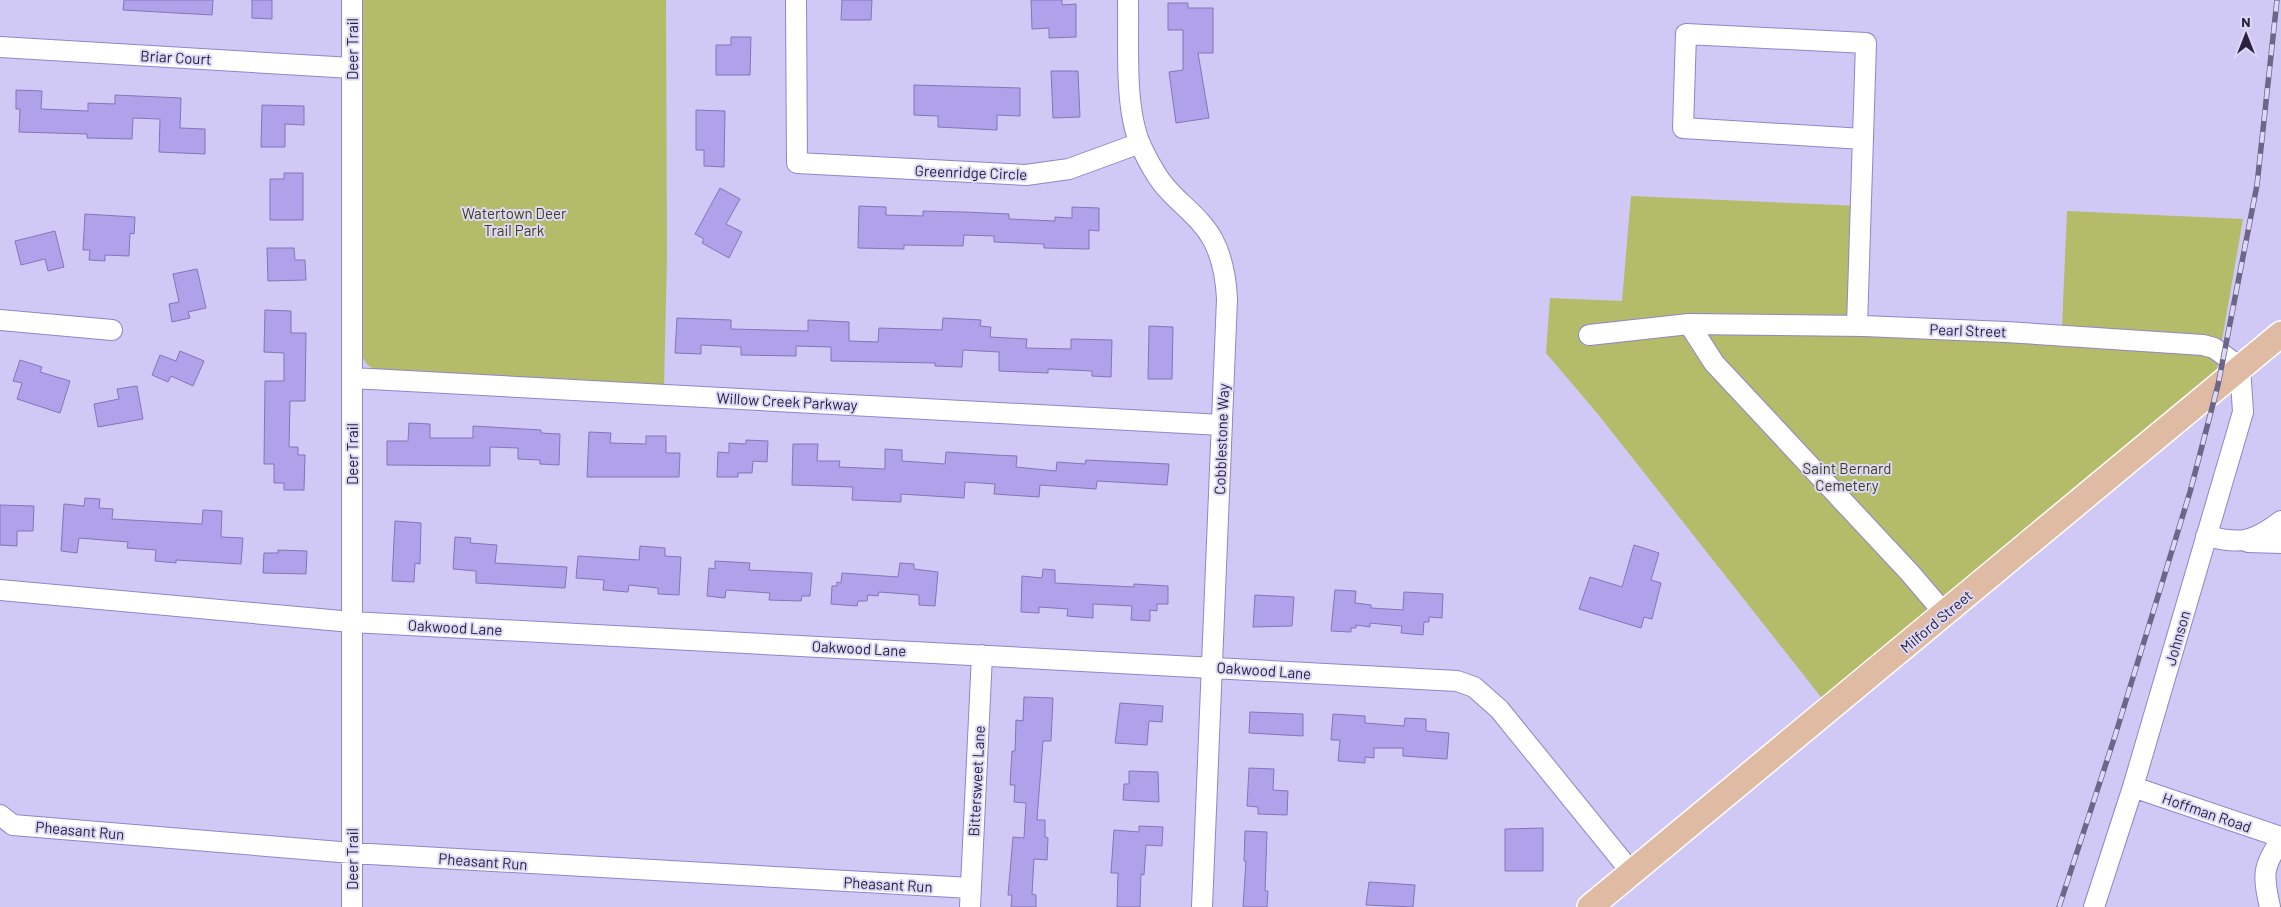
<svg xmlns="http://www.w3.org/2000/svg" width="2281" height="907" font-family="Barlow,sans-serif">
<rect width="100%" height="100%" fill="#d0c9f5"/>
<path fill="#b4bb69" d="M363,0H666L667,257L664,386L374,369C361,362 362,354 361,341Z
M1631,196L1861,206L1855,320L2062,327L2067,211L2243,219L2217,369L2078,503L1825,702L1597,413L1546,353L1550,298L1622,301Z"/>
<path fill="#b0a2ea" stroke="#8375b9" d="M124,0H213L212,15L123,10Z
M252,0H272V19L252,18Z
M842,0H872L871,20H841Z
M1031,0H1062V5L1076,4V37L1049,38V28L1032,29Z
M1168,3H1188V8H1213V53H1198L1209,118L1176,123L1169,72L1183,70V30H1168Z
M731,37H751L750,75H716V45H731Z
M1051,71H1078L1080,117L1053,118Z
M914,85L1020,88V116L997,115V130L938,127V116L914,115Z
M16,90L42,91L41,109L88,111V103L115,104V95L181,98L180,128L205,129V154L159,152L160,119L133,118L132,139L87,138V134L19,132L20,109H16Z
M262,105L304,106V125L285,124V147H261Z
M696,110L725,111L724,167L704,166V150H696Z
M284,173H303V220H270V179H284Z
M720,188L740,199L726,224L742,232L729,258L702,243L704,239L695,234Z
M859,206L886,207V215L923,216V211L964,212L1009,214V219L1055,221V217L1072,218V207L1099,208V231L1089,230V249L1044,248V244L994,242V236L964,235L963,246L904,245V249L858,248Z
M85,214L135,217L134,234L130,233L129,256L105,255V261L89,260L90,250H83Z
M55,231L64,267L48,271L45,259L21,265L15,241Z
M267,248H294L295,260H305L306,280L268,281Z
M197,269L206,308L188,312L190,318L172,322L169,304L179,302L173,274Z
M265,310L291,311V333H306L305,401H290L289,447H298V455H305L304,490H284V483H274V464H264L265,381H284V353L264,352Z
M677,318L731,320V329L808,331V320L849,322V341L878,342L879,328L942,330L943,318L981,320L980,326L991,327L990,337L1027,339L1026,348L1071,349V339L1112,340L1111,377L1092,376V371L1048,369V373L999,371V352L963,350L962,367L935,366V363L831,361V347L796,346V356L741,355V347L701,345V354L675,353Z
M1149,326L1173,327L1172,379H1148Z
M180,351L204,361L193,386L171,376L168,382L152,375L160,355L176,361Z
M20,360L42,367L40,372L70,381L60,413L17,399L22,383L13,381Z
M137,386L143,419L98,427L94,404L119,399L117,389Z
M409,423L430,424V438H473V426L541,430V433L560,434L559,465L540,464V460L518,459V448L490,447V466L387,465V441H408Z
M589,432L611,433L610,443L646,444V436H666V453H680L679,477H587Z
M746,440L768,441L767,462L753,461L752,473H738V477H717L718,452L729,453V443L746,444Z
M793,444H818L817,461H840L839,467L885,469V449L902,450V461L945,464L946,452L995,455L1017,456L1016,467L1056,471L1057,462L1085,464L1086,460L1169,464L1167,485L1097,481L1096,489L1040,485L1039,497L994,494L995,484L965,482L964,498L901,494V502L852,500L853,487L792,485Z
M85,498L100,499L99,508L113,509L112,519L202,524L203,510L222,511L221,537L243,538L241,564L176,560V563L155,561L156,550L127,548L128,542L79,538L77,553L61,551L64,504L84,506Z
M0,505L34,506L33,531H17V546L0,545Z
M395,521L421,523L420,564L415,563L414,582L392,581Z
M455,537L471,538L470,543L497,545L495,563L567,567L565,588L476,583V571L453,569Z
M1634,545L1659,553L1651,580L1661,583L1652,619L1644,617L1641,628L1579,609L1590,577L1622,587Z
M640,546L665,548V556L681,557L679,595L658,594V588L629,585L628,592L603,590L604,580L576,578L578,556L639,560Z
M278,550L307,551L306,574L263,573L264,553H278Z
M715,561L750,563L749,570L812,573L810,596H802L801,601L769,600L770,593L726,590L725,598L707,596L709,568L715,569Z
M900,563L914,564V569L938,572L935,606L919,605V595L879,592L878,596L868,595L867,601H858L857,606L831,604L832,586H837V582L841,583L842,573L898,577Z
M1043,569L1055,570V583L1134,587V584L1168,586V604H1157V611L1150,610V621L1131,620L1132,606L1093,604V618L1067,616L1068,609L1039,607V613L1021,612L1022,576L1042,578Z
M1335,590L1356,591L1355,603L1371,605V608L1403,610L1404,592L1443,594L1442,618L1429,617V622H1424L1423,635L1401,633L1402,626L1370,623V627L1356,625V628H1351V632L1331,631Z
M1255,595L1294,597L1292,626L1253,627Z
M1024,697L1053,698L1051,741H1043L1037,820H1045V837L1048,838L1047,860L1034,859L1032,894L1036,895V907H1011L1012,895H1008L1013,837L1024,838L1026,803L1014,802L1015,785H1010L1012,751H1015L1016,720L1023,721Z
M1120,703L1163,706L1162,722L1149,721L1147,745L1115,743Z
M1250,712L1303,714V736L1249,733Z
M1333,714L1365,716V723L1404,726L1405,718L1426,719V731L1449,733L1447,759L1403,756V748H1374V758L1365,757V763L1338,761L1340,740H1331Z
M1249,768L1274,769L1273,790L1288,791L1287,815L1258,814V807L1247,806Z
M1129,771L1158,772L1159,802L1123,800L1124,784H1129Z
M1139,826L1163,827L1162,846L1146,845L1144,875L1141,874L1140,907H1117L1118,873H1111L1114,830L1139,832Z
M1543,828V871H1505V829Z
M1245,831L1267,832L1265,891H1268L1267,907H1243L1246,861H1244Z
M1369,882L1415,885L1413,907L1366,905Z"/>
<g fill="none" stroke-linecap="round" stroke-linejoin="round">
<defs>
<path id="minor" d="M796,0L797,163L1026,175L1069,169L1140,143
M1128,0C1129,43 1124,105 1140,144C1148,161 1157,179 1170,192C1185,208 1203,221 1213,240C1223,259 1226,278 1227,299L1202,907
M0,47L352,68
M0,320L112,330
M1689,324L1714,363L1910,573L1945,614
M1857,326L1866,43L1686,34L1683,128L1863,139
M1589,335L1689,324L1864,326L2006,332L2203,345L2214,348L2240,367L2243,412L2133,787L2094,907
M352,378L1222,425
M2206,536C2241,544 2252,543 2281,521
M2248,542L2281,543
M0,590L352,622L1457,681L1474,687L1499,709L1632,873
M2133,787L2281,837
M0,815L13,825L352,853L971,888
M352,907V0
M970,907L982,655
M2270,907C2263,876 2262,867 2281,840"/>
<path id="major" d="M1590,907L2281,334"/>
</defs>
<use href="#minor" stroke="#9284c9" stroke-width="22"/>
<use href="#major" stroke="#fff" stroke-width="28"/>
<use href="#minor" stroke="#fff" stroke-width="20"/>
<use href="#major" stroke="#dfbba3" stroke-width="25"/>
<defs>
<path id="rail" d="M2059,907L2115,736L2190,492L2218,385L2257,185L2277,0"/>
</defs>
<use href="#rail" stroke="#6d6689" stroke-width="5.5"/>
<use href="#rail" stroke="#ddd8f6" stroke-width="4" stroke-dasharray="11" stroke-linecap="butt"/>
</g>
<g text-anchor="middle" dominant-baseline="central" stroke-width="4" stroke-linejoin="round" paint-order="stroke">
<g font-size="15" fill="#28223e" stroke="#ddd8f6">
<text transform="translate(352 49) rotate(-90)">Deer Trail</text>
<text transform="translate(176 57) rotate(3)">Briar Court</text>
<text transform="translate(971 172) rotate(2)">Greenridge Circle</text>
<text transform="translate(1968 330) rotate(2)">Pearl Street</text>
<text transform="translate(787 401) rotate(3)">Willow Creek Parkway</text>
<text transform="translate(1221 439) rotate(-88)">Cobblestone Way</text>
<text transform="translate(352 454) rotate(-90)">Deer Trail</text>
<text transform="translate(1936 621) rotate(-40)">Milford Street</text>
<text transform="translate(455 627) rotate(3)">Oakwood Lane</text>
<text transform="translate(2177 638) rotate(-74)">Johnson</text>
<text transform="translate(859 648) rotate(3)">Oakwood Lane</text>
<text transform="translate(1264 670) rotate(4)">Oakwood Lane</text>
<text transform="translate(976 781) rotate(-87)">Bittersweet Lane</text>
<text transform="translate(2207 812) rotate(19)">Hoffman Road</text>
<text transform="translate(80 830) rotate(5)">Pheasant Run</text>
<text transform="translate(352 859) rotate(-90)">Deer Trail</text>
<text transform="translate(483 861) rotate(4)">Pheasant Run</text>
<text transform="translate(888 884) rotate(3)">Pheasant Run</text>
</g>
<g font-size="15" fill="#3d4018" stroke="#ddd8f6">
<text x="514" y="213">Watertown Deer<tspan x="514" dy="17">Trail Park</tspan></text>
<text x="1847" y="468">Saint Bernard<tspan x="1847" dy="17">Cemetery</tspan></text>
</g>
</g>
<g transform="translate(2246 35)" stroke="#ddd8f6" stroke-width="4" paint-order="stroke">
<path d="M0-4L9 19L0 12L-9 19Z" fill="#28223e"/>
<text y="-8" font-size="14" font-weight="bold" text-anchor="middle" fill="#28223e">N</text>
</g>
</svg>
